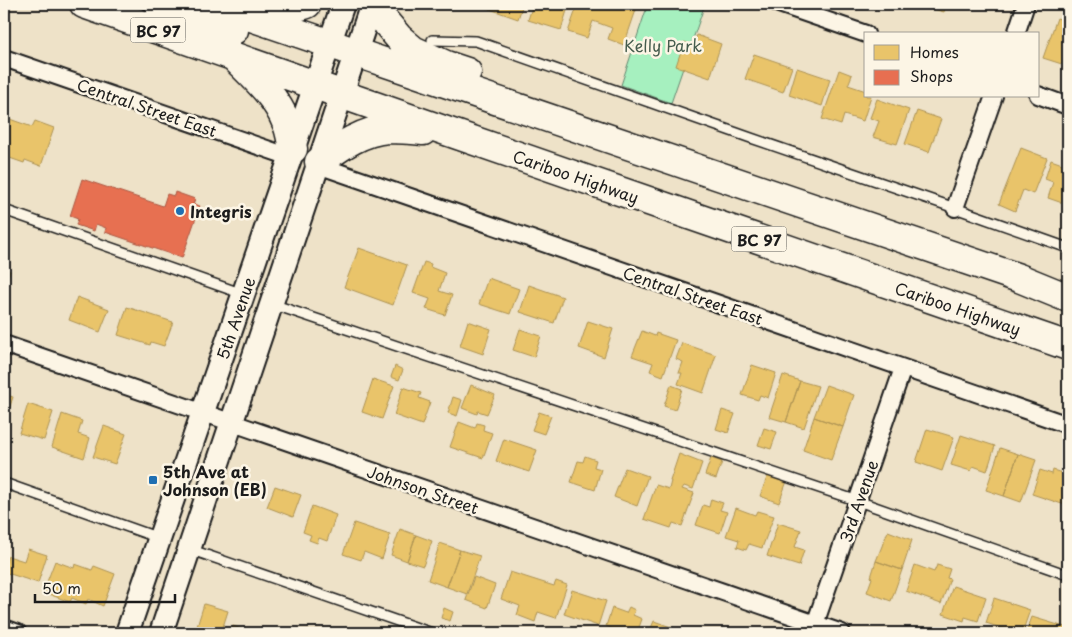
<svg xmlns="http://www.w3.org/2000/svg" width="1072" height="637" font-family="'Playpen Sans',sans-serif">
<rect width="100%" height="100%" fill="#eee2c8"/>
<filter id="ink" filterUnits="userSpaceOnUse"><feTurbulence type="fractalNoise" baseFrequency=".02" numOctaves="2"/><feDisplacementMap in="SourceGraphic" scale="10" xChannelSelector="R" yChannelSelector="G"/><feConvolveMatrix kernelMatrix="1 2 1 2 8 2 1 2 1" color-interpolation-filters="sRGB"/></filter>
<g filter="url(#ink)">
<path fill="#a6f0bf" stroke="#61866e" d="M648,4H705L671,103L621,85Z"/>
<path fill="#e9c46a" stroke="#ac9253" d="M489,4H523L518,19L487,8Z
M533,4H569L561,30L528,20Z
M578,4H627L637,7L624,45L608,39L612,28L593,21L587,38L568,32Z
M916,4H946L944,12Z
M1057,18L1068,22V66L1043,58Z
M697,35L721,44L710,78L676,66L684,42L693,45Z
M754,54L792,67L783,92L745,79Z
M797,68L830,79L822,106L789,95Z
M839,70L852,75L848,85L866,91V96H871L863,121L844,115L841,125L822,119Z
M877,99L909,110L897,144L873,137L879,121L870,118Z
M917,111L941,119L929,152L905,144Z
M4,117L32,127L35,121L54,128L41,166L25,160L24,163L4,156Z
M1021,148L1047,158L1033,194L1023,190L1015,211L999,204Z
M1051,160L1068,166V205L1048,198L1053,182L1045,179Z
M359,248L407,265L393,305L344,287Z
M424,262L431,264L430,267L445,273L439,291L452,295L445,315L426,309L430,299L413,293Z
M4,269L10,271L4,290Z
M488,278L519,289L510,314L479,304Z
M529,285L563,297L554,323L520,312Z
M77,297L109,309L100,332L69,320Z
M127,307L173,322L164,346L151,342L150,345L118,335Z
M468,321L491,329L483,354L460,346Z
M588,321L613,329L604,357L579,348Z
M520,329L541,336L534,357L513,350Z
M642,331L655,336L656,333L676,340L663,376L650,371L653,363L632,356Z
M682,343L716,355L703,393L678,384L682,373H679L683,362L676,359Z
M752,365L776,373L768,398L760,395L758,400L742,395Z
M395,366L403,370L399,380L391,377Z
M783,375L800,381L786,422L769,417Z
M373,379L394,386L382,419L362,412Z
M800,381L818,386L804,428L786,422Z
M471,385L495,395L487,414L478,411L477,414L462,408Z
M671,385L682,389L675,410L664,406Z
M826,385L854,395L843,427L814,417Z
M403,387L421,393L419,398L430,402L422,425L394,415Z
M4,394L13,397L5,422H4Z
M453,397L462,400L457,416L448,413Z
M28,404L53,412L44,440L19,433Z
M722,410L735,414L728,433L716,429Z
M539,412L551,416L544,434L532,430Z
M62,414L82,421L78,434L90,438L84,458L52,447Z
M814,417L843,427L831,460L803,450Z
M459,422L475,428L477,423L484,425L483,430L492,433L483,458L450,447Z
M104,426L126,434L115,464L93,457Z
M764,428L777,432L771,449L758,445Z
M927,429L954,437L942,471L916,462Z
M961,435L995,446L987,471L973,466L971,471L951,465Z
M504,439L537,450L529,472L496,461Z
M1000,448L1018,454L1004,496L986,490Z
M679,454L702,463L693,489L684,486L682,489L694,493L682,526L673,523L671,528L644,519L656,485L669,489L671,481H670Z
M1018,454L1036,460L1021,502L1004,496Z
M585,456L596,460L594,467L601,469L595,490L571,482L578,461L583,462Z
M711,458L722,462L716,479L705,475Z
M625,468L648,476L637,506L614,497Z
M1040,470L1052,474L1053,470L1068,475V495L1065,505L1032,494Z
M768,475L787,481L779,503L760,496Z
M275,486L301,495L293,517L267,507Z
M711,499L723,503L720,510L727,512L720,533L696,525L703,505L709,507Z
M312,506L336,515L327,541L319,538L317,543L309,540L311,535L303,532Z
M736,508L755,515L757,511L774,516L762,548L749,544L746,550L737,547L739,540L726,536Z
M354,523L390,535L382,559L364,552L361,560L343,554Z
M778,523L801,530L795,547L804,550L799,566L767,556Z
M400,529L416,535L407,561L391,555Z
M888,531L912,540L902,570L876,561Z
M416,535L432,541L423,566L407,561Z
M440,543L460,550L447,587L428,580Z
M28,549L47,555L38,583L4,572V568L8,556L24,561Z
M460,550L480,556L467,594L447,587Z
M55,561L74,568L75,564L92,570L94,566L115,574L103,606L88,599L86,604L72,598L70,602L43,592Z
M876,561L902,570L891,601L867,592L872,578L871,577Z
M915,565L934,572L937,565L950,569L947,578L950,579L941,604L906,591Z
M510,572L554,586L556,581L567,585L556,618L538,612L535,622L517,615L520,606L501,599Z
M474,577L495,585L487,608L466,600Z
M953,586L986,597L978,621L965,617L964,621L943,614Z
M572,590L606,601L598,626L564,614Z
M994,598L1030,610L1022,633H1016L986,623Z
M204,604L228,611L221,633H195Z
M629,607L635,610L633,615L642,619L637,633H615L616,630L606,626L612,608L626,613Z
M444,608L453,612L450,621L441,618Z
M1032,617L1068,628L1066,633H1026Z
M654,621L685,632L684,633H649Z
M233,626L254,633H225L226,631L231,632Z"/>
<path fill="#e76f51" stroke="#aa5641" d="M82,179L163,206L167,194L174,196L175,192L195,199L193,204L200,206L182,258L105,232L106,228L96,224L94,231L76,225L78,219L70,216Z"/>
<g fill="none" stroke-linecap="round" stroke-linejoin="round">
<defs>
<path id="service" d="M432,40L476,41L751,138L955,208L1068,248
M4,210L243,294
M272,304L858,501L1068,575
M4,483L159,538
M189,549L432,633"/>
<path id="minor" d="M779,4L866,34
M1016,34L1026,4
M4,58L290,157
M1038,95L1068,106
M318,165L1068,425
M955,208L994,96
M4,344L842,633
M4,628L18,633
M812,633L903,368"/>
<path id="secondary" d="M127,633L343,4
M161,633L372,4"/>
<path id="trunk" d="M84,4L449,132L1068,346
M159,4L234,30
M213,4L1019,278L1068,298
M372,6L399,38L413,50L446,65L467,72
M258,19L307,4
M237,60C256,79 276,97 286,122C290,130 291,140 293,149
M319,162C340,147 361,131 388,129C400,129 412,130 423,131"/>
</defs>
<use href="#service" stroke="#1c1c1c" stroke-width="12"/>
<use href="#minor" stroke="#1c1c1c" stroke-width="20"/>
<use href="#secondary" stroke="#1c1c1c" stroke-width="26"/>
<use href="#trunk" stroke="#1c1c1c" stroke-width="31"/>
<use href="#service" stroke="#fcf5e5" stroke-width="9"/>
<use href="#minor" stroke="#fcf5e5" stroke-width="16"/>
<use href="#secondary" stroke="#fcf5e5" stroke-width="22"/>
<use href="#trunk" stroke="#fcf5e5" stroke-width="28"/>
</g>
</g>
<g fill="#1f6fb2" stroke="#fcf5e5" stroke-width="2">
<circle cx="180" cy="211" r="5"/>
<rect x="148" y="475" width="10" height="10" rx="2.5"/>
</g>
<g text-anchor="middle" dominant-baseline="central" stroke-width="5" stroke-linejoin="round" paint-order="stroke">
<g fill="#fcf5e5" stroke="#5f5d58" stroke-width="1">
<rect x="130.5" y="17.5" width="55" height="25" rx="4"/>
<rect x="731.5" y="226.5" width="55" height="25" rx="4"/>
</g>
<g font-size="15" font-weight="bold" fill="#1c1c1c">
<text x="158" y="30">BC 97</text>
<text x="759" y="239">BC 97</text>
</g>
<g font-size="16" fill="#455c4d" stroke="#fcf5e5">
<text x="663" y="45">Kelly Park</text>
</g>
<g font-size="16" fill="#1c1c1c" stroke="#fcf5e5">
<text transform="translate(147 107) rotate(19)">Central Street East</text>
<text transform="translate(576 176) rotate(19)">Cariboo Highway</text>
<text transform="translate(693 295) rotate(19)">Central Street East</text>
<text transform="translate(958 308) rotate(19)">Cariboo Highway</text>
<text transform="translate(235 318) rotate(-71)">5th Avenue</text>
<text transform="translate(423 489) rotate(19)">Johnson Street</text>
<text transform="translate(858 501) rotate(-71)">3rd Avenue</text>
</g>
<g font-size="16" font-weight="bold" fill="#1c1c1c" stroke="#fcf5e5" text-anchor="start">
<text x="190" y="211">Integris</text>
<text x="163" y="471">5th Ave at<tspan x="163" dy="18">Johnson (EB)</tspan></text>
</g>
</g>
<rect width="1072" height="637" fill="none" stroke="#fcf5e5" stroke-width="20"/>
<rect x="10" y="10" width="1052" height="617" fill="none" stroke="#1c1c1c" stroke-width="2" filter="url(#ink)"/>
<rect x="864" y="32" width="175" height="65" fill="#fcf5e5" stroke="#a29e95"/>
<rect x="874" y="45" width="25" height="15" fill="#e9c46a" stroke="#a29e95"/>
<text x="910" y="58" font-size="15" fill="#1c1c1c">Homes</text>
<rect x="874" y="70" width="25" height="15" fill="#e76f51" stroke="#a29e95"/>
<text x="910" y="82" font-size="15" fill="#1c1c1c">Shops</text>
<path d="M35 594v8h140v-8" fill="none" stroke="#1c1c1c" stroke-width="2.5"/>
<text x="42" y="594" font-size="15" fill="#1c1c1c" stroke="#fcf5e5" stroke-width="4" paint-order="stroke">50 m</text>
</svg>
